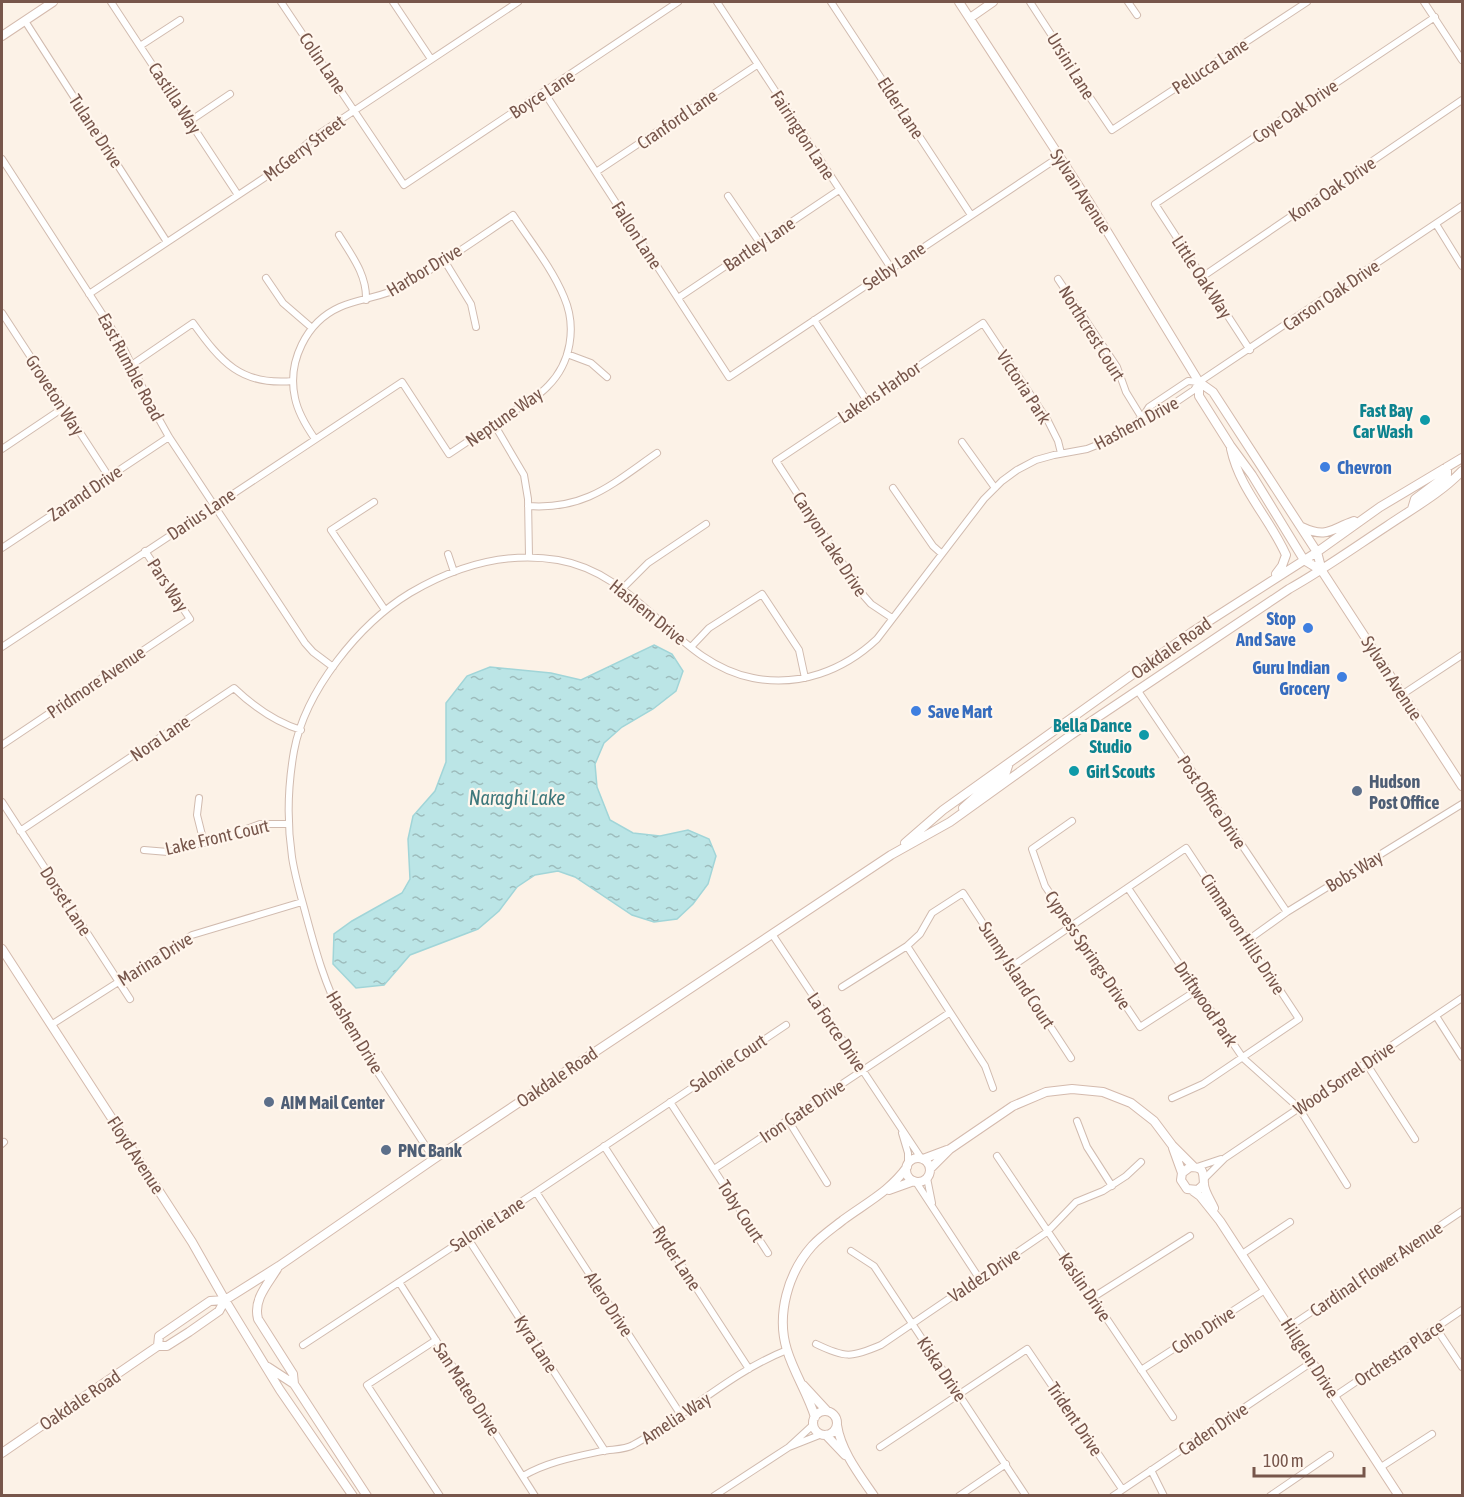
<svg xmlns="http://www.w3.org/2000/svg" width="1464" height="1497" font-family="'Asap Condensed',sans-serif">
<defs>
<pattern id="water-ripples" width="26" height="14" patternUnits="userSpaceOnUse" patternTransform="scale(1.5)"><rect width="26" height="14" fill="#bbe5e6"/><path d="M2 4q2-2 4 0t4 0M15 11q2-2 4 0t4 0" fill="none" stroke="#9dbcbc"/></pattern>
</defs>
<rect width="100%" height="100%" fill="#fcf2e7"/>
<path fill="url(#water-ripples)" stroke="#a1d5d8" stroke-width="1.5" d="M654,645L672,654L683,671L676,691L653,709L622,727L604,743L595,764L597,787L610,820L633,833L660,836L688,830L709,839L716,856L708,884L693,904L677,919L654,922L632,915L575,877L558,871L535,875L517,887L499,911L478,929L410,955L384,985L356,988L333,964L334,934L352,921L402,893L410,879L408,839L413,816L435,791L446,762V703L467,676L490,667L551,673L581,680Z"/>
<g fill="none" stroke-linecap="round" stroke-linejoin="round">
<defs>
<path id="street" d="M111,2L238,195
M281,2L404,185L678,2
M393,2L431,59
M717,2L891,268
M831,2L971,215
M1030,2L1056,42L1070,68L1112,130L1307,2
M1128,2L1137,15
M1424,2L1462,60
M25,21L167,242
M140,46L180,20
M544,92L729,377L1059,157
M190,121L230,94
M2,159L121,343L151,405L169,437L305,643L313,652L333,667
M596,172L757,65
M728,196L760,243
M1436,224L1462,266
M339,235C352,256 367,275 366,300
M444,260L471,304L476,327
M1202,277L1462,100
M266,278L283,303L312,328
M1058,279L1117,367L1126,392L1142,418
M89,294L279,168L316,136L518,2
M678,298L839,190
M2,313L109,477
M814,320L867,401
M1250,350L1155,204L1435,17
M567,354L591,363L607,377
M133,364L193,323C221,362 241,386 293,381
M1142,418L1149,407L1188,381L1199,382
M494,424L524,475L528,499L529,556
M962,442L995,488
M2,449L63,408
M893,488L933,546L942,554
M374,502L331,530L385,610
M528,506C586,510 612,484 657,453
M2,548L169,437
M448,554L454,572
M623,588L648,563L706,524
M892,618L871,604L864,596L776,461L983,323L1048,421L1058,441L1061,453
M2,647L402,382L449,454C467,442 485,430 503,418C518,408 536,399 548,386C571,363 577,327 564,297C552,268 530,241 513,215C477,239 442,264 405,285C385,297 361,298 340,307C306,322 287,362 295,398C298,413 306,426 315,439
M691,647L709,628L762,594L799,650L805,678
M1138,691L1287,912
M1403,694L1462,655
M2,745L190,619L145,551
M199,798L197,815L204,843
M2,802L130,999
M1072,821L1032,849L1045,886L1140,1027L1197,990
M20,831L234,688C254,707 275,722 301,730
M144,850L168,852L225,837L260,824H289
M1128,888L1243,1058L1299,1108L1347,1185
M772,934L921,1158
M1248,940L1287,912L1462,804
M907,946L985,1066L993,1088
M1011,967L1186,848L1299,1019L1203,1084L1172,1098
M842,987L907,946L920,934L932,913L963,893L1071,1058
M1436,1016L1462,1057
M51,1025L192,935L302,902
M1366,1063L1415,1139
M670,1102L768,1253
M788,1120L827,1183
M1077,1121L1087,1147L1112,1186
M902,1133L908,1153V1164
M2,1144L4,1142
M604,1146L749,1369
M997,1156L1173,1417
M434,1159L343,1019C325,985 316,952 306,915C301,896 295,877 292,857C287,823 288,785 294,751C305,691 359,624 410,593C456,566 505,551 558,560C641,574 675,663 753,678C799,687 843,671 877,639L984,499L1002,481L1017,470L1036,460L1054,455L1087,449L1107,441L1142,418L1154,417L1194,390L1199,382L1462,206
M1197,1167L1221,1159
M714,1169L949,1013
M927,1178L932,1203
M1205,1178L1225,1158L1462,998
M916,1182L979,1278
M536,1192L681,1415
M467,1237L605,1451
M851,1251L874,1266L1026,1496
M1242,1254L1290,1222
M399,1282L535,1496
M1092,1298L1190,1236
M1289,1327L1462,1211
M1436,1328L1462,1367
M436,1340L367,1385L440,1496
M816,1344C845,1358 851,1358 881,1345L1047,1232L1076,1202L1103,1191L1126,1176L1141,1162
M303,1345L536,1192L786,1025
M1141,1370L1265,1290
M1335,1396L1462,1310
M789,1447L822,1434
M880,1447L1027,1349L1122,1489
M1381,1467L1432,1434
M1151,1470L1164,1496
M523,1476C547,1462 574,1457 602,1451C612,1449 625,1450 633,1445C686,1416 731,1372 787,1350
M714,1496L789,1447L814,1424
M959,1496L1006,1464
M1113,1496L1312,1362
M1270,1496L1330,1455"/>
<path id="secondary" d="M959,2L1091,205L1199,382L1213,392L1317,552L1322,571L1462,786
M970,18L993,2
M2,36L53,2
M1199,382V396L1230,445L1252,475L1304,560L1322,571
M1231,449C1240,490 1269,517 1286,555L1282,566L1276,574
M1412,509L1415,499L1447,475V467
M1302,527C1327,539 1331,529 1354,521
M963,808L983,790L1001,778L1006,772L1009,763
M905,843L943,810L1192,632L1317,552L1380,507L1462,458
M2,949L192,1242L225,1300L280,1390L353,1496
M1173,1148L1182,1173
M906 1170a12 12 0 1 1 24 0a12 12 0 1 1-24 0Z
M923,1159L947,1150
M930,1169L950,1149L1013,1106L1046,1092L1072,1089L1103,1092L1131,1103L1154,1121L1172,1145L1194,1167
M1204,1184L1198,1190L1187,1189L1181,1180L1182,1173L1190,1167C1205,1167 1203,1173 1204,1184C1204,1191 1211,1201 1214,1208
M889,1190L914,1181
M1193,1191L1200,1196L1220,1221L1399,1496
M277,1269C267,1285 253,1300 258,1319L293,1374L294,1384
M158,1346L159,1336L210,1301L225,1300L279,1266L434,1159L891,855L950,822L1071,735L1289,589C1323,570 1355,547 1387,526C1412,509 1441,493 1462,471
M268,1367L294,1384L367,1496
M803,1385L827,1411
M813 1423a12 12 0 1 1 24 0a12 12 0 1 1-24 0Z
M815,1417C808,1394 794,1373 787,1350C776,1315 788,1273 812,1246C821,1236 833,1228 843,1220C866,1203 890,1191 907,1167
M837,1425C841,1451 859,1474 874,1496
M826,1435L845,1455
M2,1453L158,1346H167L189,1332L219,1311L225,1300"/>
</defs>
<use href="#street" stroke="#d1bbaf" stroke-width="8"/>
<use href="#secondary" stroke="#d4baad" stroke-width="10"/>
<use href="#street" stroke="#fff" stroke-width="6"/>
<use href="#secondary" stroke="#fff" stroke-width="8"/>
</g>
<g fill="#0f9aa8" stroke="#fff6ed" stroke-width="2">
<circle cx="1425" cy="420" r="6"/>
<circle cx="1144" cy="735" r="6"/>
<circle cx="1074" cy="771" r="6"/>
</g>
<g fill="#3f7fe0" stroke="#fff6ed" stroke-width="2">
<circle cx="1325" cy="467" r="6"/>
<circle cx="1308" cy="628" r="6"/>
<circle cx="1342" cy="677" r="6"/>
<circle cx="916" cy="711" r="6"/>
</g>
<g fill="#5c6f8a" stroke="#fff6ed" stroke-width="2">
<circle cx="1357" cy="791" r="6"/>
<circle cx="269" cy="1102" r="6"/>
<circle cx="386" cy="1150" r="6"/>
</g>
<g text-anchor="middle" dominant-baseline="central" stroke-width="4.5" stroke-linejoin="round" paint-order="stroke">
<g font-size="18" fill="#77564b" stroke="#fff6ed">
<text transform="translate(323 63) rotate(56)">Colin Lane</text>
<text transform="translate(1071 66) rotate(58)">Ursini Lane</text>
<text transform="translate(1210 66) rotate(-33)">Pelucca Lane</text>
<text transform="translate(542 94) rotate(-33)">Boyce Lane</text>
<text transform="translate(175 98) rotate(57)">Castilla Way</text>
<text transform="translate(901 108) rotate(57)">Elder Lane</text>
<text transform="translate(1295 111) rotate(-34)">Coye Oak Drive</text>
<text transform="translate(677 119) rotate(-34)">Cranford Lane</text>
<text transform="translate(96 131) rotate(57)">Tulane Drive</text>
<text transform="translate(803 135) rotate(57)">Fairington Lane</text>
<text transform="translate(304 148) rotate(-37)">McGerry Street</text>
<text transform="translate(1332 189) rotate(-34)">Kona Oak Drive</text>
<text transform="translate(1081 191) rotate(57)">Sylvan Avenue</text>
<text transform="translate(637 235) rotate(57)">Fallon Lane</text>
<text transform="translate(759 244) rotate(-34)">Bartley Lane</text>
<text transform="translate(894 266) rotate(-34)">Selby Lane</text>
<text transform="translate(424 270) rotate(-31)">Harbor Drive</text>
<text transform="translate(1202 277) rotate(57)">Little Oak Way</text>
<text transform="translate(1331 295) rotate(-34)">Carson Oak Drive</text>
<text transform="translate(1092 333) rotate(58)">Northcrest Court</text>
<text transform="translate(131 367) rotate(62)">East Rumble Road</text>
<text transform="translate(1024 387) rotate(57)">Victoria Park</text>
<text transform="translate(879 392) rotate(-34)">Lakens Harbor</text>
<text transform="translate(55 395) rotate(57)">Groveton Way</text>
<text transform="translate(504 417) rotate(-35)">Neptune Way</text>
<text transform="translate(1136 423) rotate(-28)">Hashem Drive</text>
<text transform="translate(85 493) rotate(-34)">Zarand Drive</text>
<text transform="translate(201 514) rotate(-34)">Darius Lane</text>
<text transform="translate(830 544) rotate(57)">Canyon Lake Drive</text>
<text transform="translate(168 585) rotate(57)">Pars Way</text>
<text transform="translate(648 612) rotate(39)">Hashem Drive</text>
<text transform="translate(1171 648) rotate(-35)">Oakdale Road</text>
<text transform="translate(1392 678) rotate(57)">Sylvan Avenue</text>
<text transform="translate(96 682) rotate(-34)">Pridmore Avenue</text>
<text transform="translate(160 738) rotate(-34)">Nora Lane</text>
<text transform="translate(1212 802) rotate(56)">Post Office Drive</text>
<text transform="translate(217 837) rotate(-13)">Lake Front Court</text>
<text transform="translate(1354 871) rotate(-31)">Bobs Way</text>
<text transform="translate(66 901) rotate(57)">Dorset Lane</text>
<text transform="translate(1243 934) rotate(57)">Cimmaron Hills Drive</text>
<text transform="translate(1088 950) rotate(56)">Cypress Springs Drive</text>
<text transform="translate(155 959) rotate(-32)">Marina Drive</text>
<text transform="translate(1017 975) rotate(57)">Sunny Island Court</text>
<text transform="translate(1206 1004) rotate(56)">Driftwood Park</text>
<text transform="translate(355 1032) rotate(59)">Hashem Drive</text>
<text transform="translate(837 1032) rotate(56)">La Force Drive</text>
<text transform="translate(728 1063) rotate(-34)">Salonie Court</text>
<text transform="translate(557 1077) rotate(-34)">Oakdale Road</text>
<text transform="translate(1344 1078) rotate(-34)">Wood Sorrel Drive</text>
<text transform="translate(802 1111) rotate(-34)">Iron Gate Drive</text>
<text transform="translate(136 1155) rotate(57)">Floyd Avenue</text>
<text transform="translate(741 1211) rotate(57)">Toby Court</text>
<text transform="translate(487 1224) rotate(-33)">Salonie Lane</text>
<text transform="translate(677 1258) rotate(57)">Ryder Lane</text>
<text transform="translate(1376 1269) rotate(-34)">Cardinal Flower Avenue</text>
<text transform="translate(984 1275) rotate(-34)">Valdez Drive</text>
<text transform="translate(1085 1287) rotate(56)">Kaslin Drive</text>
<text transform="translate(609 1304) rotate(57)">Alero Drive</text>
<text transform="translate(1203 1330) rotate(-33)">Coho Drive</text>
<text transform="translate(536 1344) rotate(57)">Kyra Lane</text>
<text transform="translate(1399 1353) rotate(-34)">Orchestra Place</text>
<text transform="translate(1310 1358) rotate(57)">Hillglen Drive</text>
<text transform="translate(942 1369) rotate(56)">Kiska Drive</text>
<text transform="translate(467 1389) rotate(57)">San Mateo Drive</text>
<text transform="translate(80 1400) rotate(-34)">Oakdale Road</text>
<text transform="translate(676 1418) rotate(-33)">Amelia Way</text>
<text transform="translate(1075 1419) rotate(56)">Trident Drive</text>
<text transform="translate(1213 1429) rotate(-34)">Caden Drive</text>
</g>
<g font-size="18" font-weight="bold" fill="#0d838f" stroke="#fff6ed" text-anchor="end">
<text x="1413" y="410">Fast Bay<tspan x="1413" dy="21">Car Wash</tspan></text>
<text x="1132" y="725">Bella Dance<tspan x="1132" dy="21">Studio</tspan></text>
<text x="1086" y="771" text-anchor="start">Girl Scouts</text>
</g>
<g font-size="18" font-weight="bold" fill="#366cbe" stroke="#fff6ed" text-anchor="start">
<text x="1337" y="467">Chevron</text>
<text x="1296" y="618" text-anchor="end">Stop<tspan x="1296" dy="21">And Save</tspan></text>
<text x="1330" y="667" text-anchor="end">Guru Indian<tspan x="1330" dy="21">Grocery</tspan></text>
<text x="928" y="711">Save Mart</text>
</g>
<g font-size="18" font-weight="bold" fill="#4e5e75" stroke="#fff6ed" text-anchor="start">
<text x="1369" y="781">Hudson<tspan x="1369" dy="21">Post Office</tspan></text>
<text x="281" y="1102">AIM Mail Center</text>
<text x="398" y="1150">PNC Bank</text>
</g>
<g font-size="20" font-style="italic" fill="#3e787c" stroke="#fff6ed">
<text x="517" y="797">Naraghi Lake</text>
</g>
</g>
<rect width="1464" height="1497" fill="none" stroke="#77564b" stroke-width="6"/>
<path d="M1254 1467v9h110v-9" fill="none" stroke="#77564b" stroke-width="3"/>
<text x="1263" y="1467" font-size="18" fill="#77564b" stroke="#fff6ed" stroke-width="4.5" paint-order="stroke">100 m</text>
</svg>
